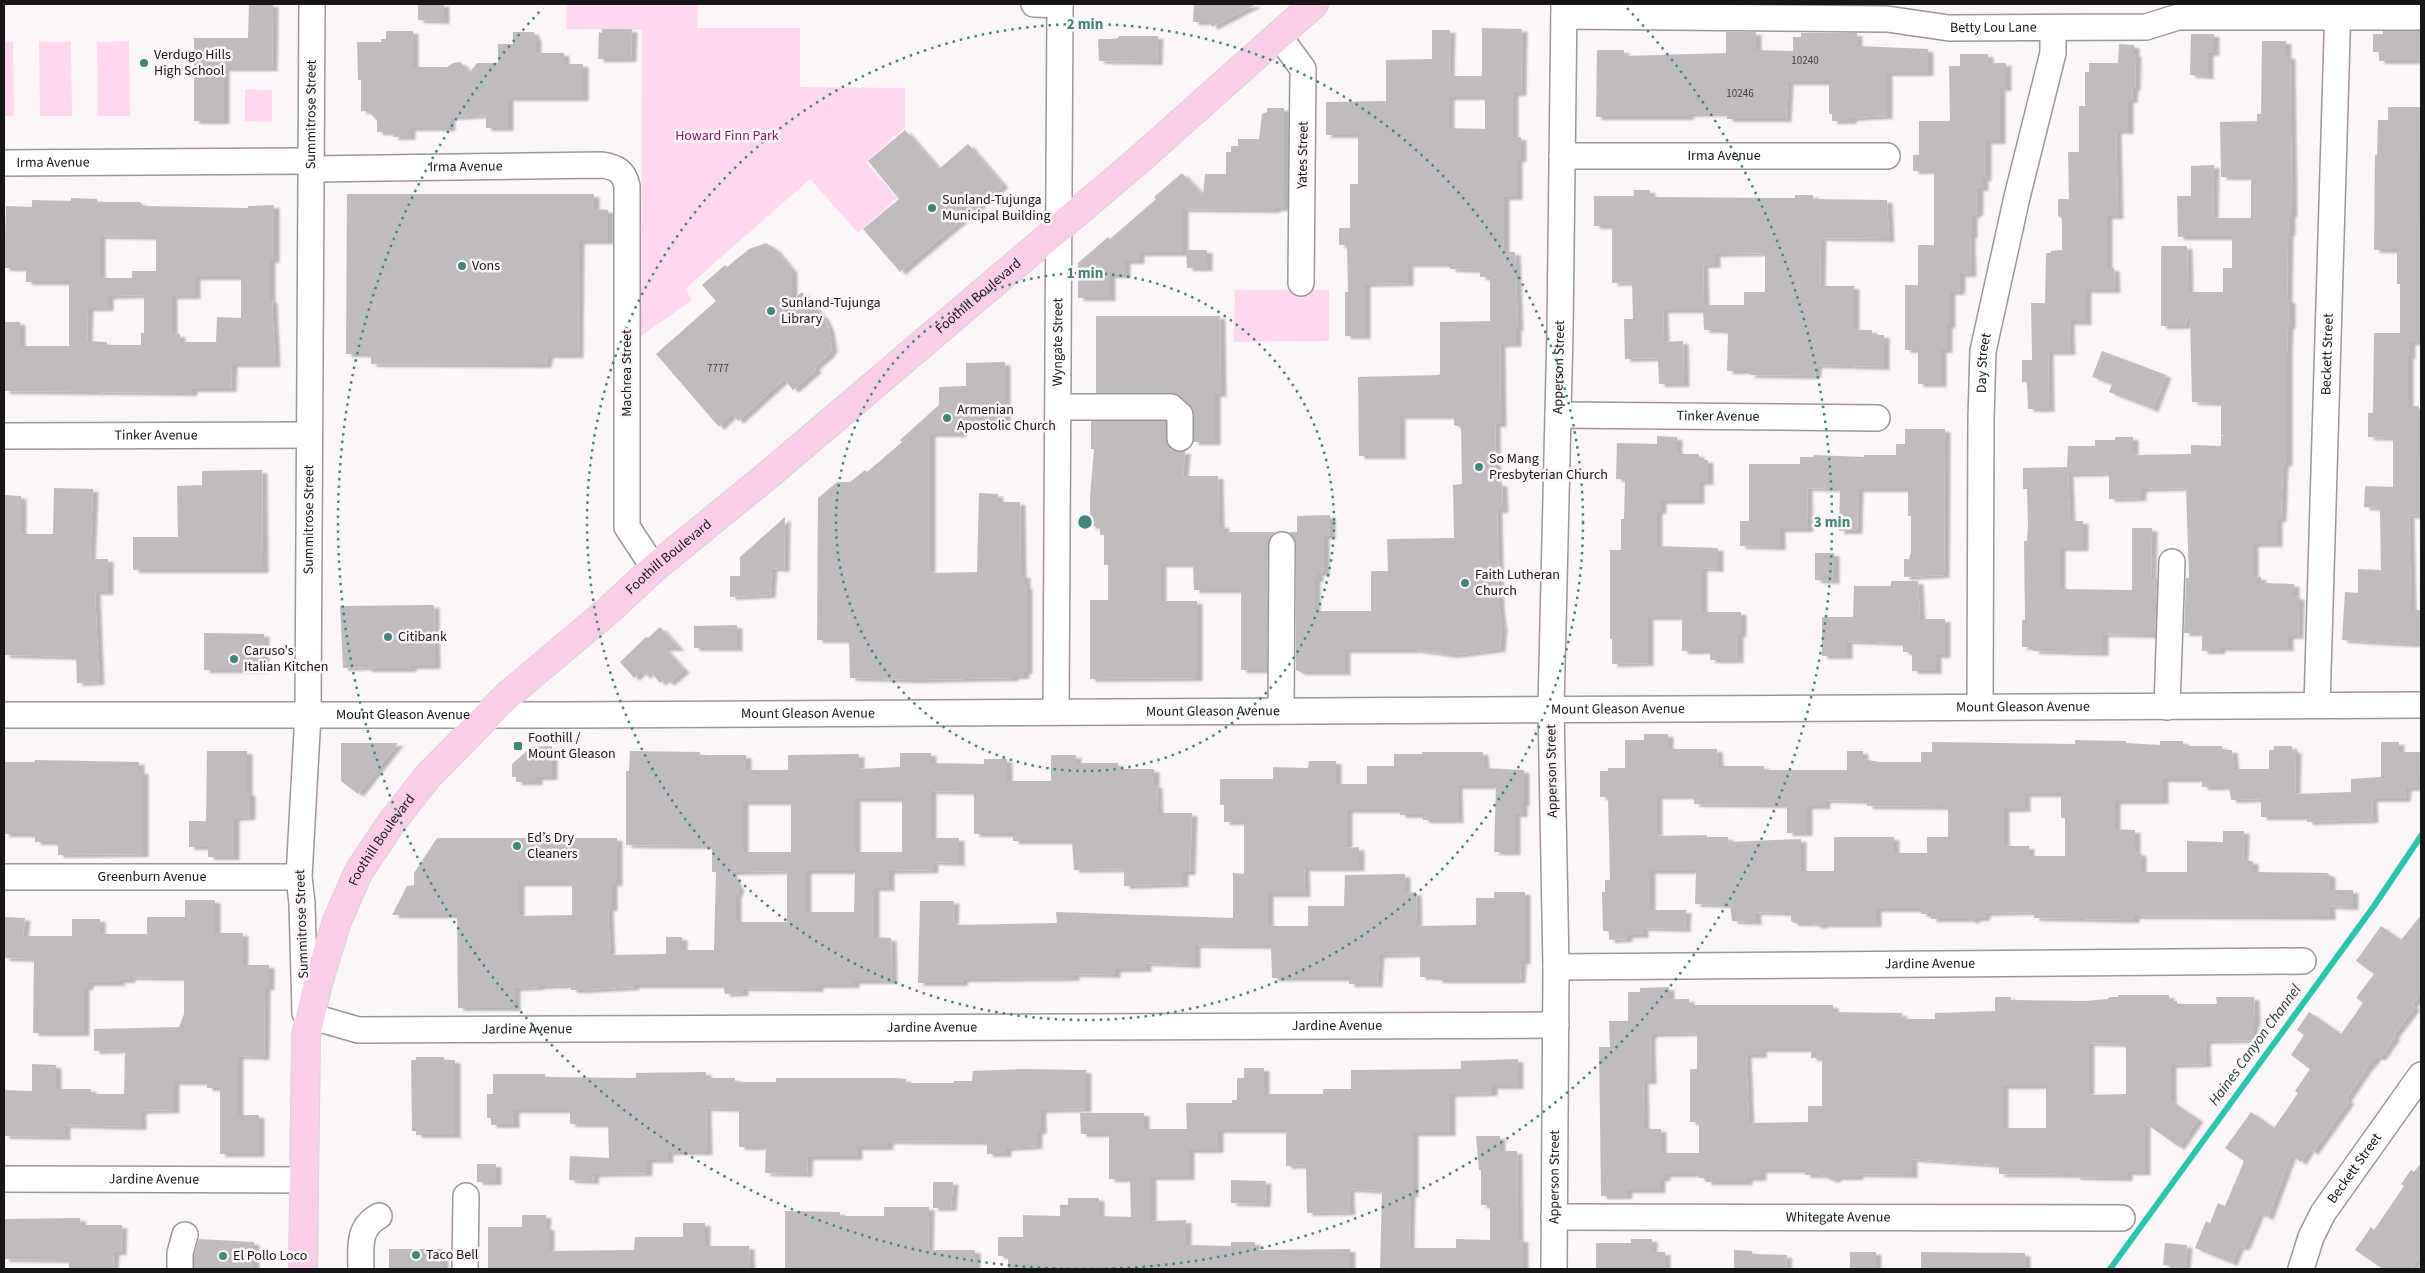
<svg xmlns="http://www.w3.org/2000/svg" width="2425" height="1273" font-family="'Source Sans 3',sans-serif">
<defs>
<filter id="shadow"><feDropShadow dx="5.5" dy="3" stdDeviation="1" flood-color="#0004"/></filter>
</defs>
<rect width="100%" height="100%" fill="#fcf6f9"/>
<path fill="#ffd8ed" d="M567,4H698L697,28H800V87L905,88V127L866,162L897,198L858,233L810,179L685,289L692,300L641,336L642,30L566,29Z
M129,41L130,116H98L97,42Z
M4,42H13L14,116H4Z
M39,42H71L72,116H40Z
M245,89L272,90V122L245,121Z
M1235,290H1329V341L1234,342Z"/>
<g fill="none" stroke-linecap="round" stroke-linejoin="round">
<path stroke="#2ac5ac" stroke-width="6" d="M2110,1269L2374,906L2421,836"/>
</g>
<path fill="#c0bbbe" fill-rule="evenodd" filter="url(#shadow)" d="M249,4H273L272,68H224V121H194V38H248Z
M418,4H444V21L418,20Z
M1194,4H1256L1212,27L1210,22H1193Z
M1482,28L1522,29L1521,93H1513V137H1521V159H1517V197H1504V252H1515L1518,328H1516V344H1500L1501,424H1495L1496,483H1502L1503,510H1497L1499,607L1502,628L1500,649L1453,655L1417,650H1345V672H1301L1296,670V545L1294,538L1289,532H1297V516L1330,515V536H1324V573H1318V579H1315V611H1371V571H1388L1387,539L1454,538L1453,485L1462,484L1461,427L1454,425V416H1400V456H1359L1358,377L1438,375L1440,374V322L1490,321V277H1480V270L1450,269V264H1408V283L1365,284V336H1345V292H1348L1347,245H1339V228H1350V184H1358V135H1326V102L1386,101V60L1432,59V30H1450L1449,76H1482ZM1449,97H1485V129L1449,128Z
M602,29H632L631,59H598L599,32L602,33Z
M386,31H413V67H447L453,63L460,62L470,72L477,63H498V44H513V32H534V37H536V53H564V64H583V98H508V128H486V115L450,117V128H410V137H393V132H377V121L368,111H361V80H358L357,42H381V39H386Z
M2383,31H2421V61H2379V52H2373V34H2383Z
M1726,32H1756V50L1793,51V37H1801V33H1857V46L1928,49V73H1887V116L1851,118V121H1832V114H1829V82H1788L1786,119H1727V113L1688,114V117H1596L1597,50H1624V56L1726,53Z
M2191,34H2214V53H2208V76L2190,75Z
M1119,36H1158L1157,62L1099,61L1098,39H1110L1118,38Z
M2262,41H2286V56H2290L2292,214H2290V233H2288L2287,300H2290V326H2288L2287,352V462L2283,465L2281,519H2277V544H2253V577H2261V583L2294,584V596L2299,597L2298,636H2288V648H2220V651H2202V633H2184L2186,578H2189L2186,488L2141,489V498L2109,499V473L2068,474L2070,521H2083V548H2060V589L2132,590V528H2152L2151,578H2157L2155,635L2103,634V653L2033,651V647H2022V620H2025L2024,541H2027L2028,525L2027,489H2023V468L2067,467L2068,446H2095V440H2115V437H2133V455L2191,454V445L2221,446V436H2224L2221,435V403L2192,402L2190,312L2185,326H2161V250L2162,246H2187L2188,292H2223V268H2232V237H2178L2177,196H2191V166L2214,165L2213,218H2251V177H2221L2220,122L2257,121V114H2261Z
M2119,44L2134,45V54H2136L2135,88H2133L2132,100H2128V131H2116L2118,216H2107V268H2114L2115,290H2086V322H2069L2070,352H2048L2049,409H2028L2027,382H2022V360H2032L2031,303H2045L2046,253H2051V251L2062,250V219L2058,216V199H2069L2068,152H2079V106H2085V72H2089V63H2118Z
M1960,54H1988V63H2006V88H2000V141H1986V178H1983V188H1978V212L1972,216V235H1970L1971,274H1960V289L1958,292H1950V325H1947V350H1941V384H1918V350H1905V285H1918V245H1934V171H1913V155H1919V121H1950L1949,66H1960Z
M2388,107H2421V157H2418V219H2421V342H2410V356H2408V406H2419V453H2421V516L2409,515L2411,610H2421V644H2411L2342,640L2345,592L2358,593V569L2381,570L2380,514L2379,508L2364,507L2365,486L2393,487V438L2368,437V413H2373L2374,333H2400V284H2397V250H2374L2375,155H2377L2378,120H2388Z
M1267,108H1284V208H1275V210L1183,209V253H1139V261H1125V275H1110V298H1078V263L1108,237L1110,239L1156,199L1154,197L1182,173L1203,195L1205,174H1226V152H1231V146H1238V139H1259L1262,114L1267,112Z
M905,130L939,169L968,144L1003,185L900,272L863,229L899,199L868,161Z
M1634,190H1650V197L1795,198V195H1813V199L1887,200L1889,239L1821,238L1820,286H1854V330H1872V335H1884V367L1817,365L1815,376L1750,375V371H1727L1728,333H1723V330H1704L1703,310H1663L1664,342L1683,341L1684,384H1659L1658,358L1625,359L1624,319H1633L1632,282L1612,283V226H1594V196H1634ZM1765,253V292H1744V305H1704L1703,265H1715V254Z
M347,194H594V209L608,210V241H579L578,355H548L546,365L371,364V354H346Z
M71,198L97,199V202H140L143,206L248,208V206L274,205V260H270V300H272L275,364H232L231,389H192V393L4,391V322H20V346H69V282H26V268H4L6,206L32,207V200L71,201ZM100,236L156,237V271H132V278H100ZM195,277H241V318L217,317L216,342H180V334H172V296H195ZM144,295V333H141V345H107V342L87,341L88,308H108V297L110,296Z
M766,243L775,249L792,270V301L802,292L824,318L829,329L832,348L829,354L814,367L816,370L793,390L784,379L738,421L732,414L719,427L656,354L716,301L702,285L725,265L727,267L749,249Z
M1186,250H1207V268H1187Z
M1096,316H1220L1221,394H1215V442H1193V409L1180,396L1171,393H1096Z
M2102,351L2166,375L2153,409L2109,392L2112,384L2092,377Z
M1005,362V428H961V434H930V573L977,572L979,493L998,494V502H1020L1021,575H1025V586H1027V671H1024V676H1013V678L914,680L850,678L849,640H817L818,498L837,482H850L865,470L867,472L902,442L900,440L939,405V387L966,386V363Z
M1091,421H1166L1168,446L1173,451H1185L1183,476H1218L1219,525H1224V532H1275L1270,537L1268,545L1267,670H1241V590H1194L1193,564H1161V601H1197V678L1090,679V600H1108V565H1104V535H1100V526H1090V496L1094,449H1091Z
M1905,429H1945L1944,575L1904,577V559H1909L1911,551V516H1908V489H1858L1857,531H1839L1840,489L1807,488L1808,529H1780V547L1740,546V521H1749V464H1800V457H1814V455L1864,457V455H1896V444H1905Z
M1657,436L1677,437V454H1699V460H1708V482H1699V501H1661V511H1657V546L1718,548V569L1702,568V612H1741V634H1738V660H1710V651H1682V617H1648V663L1612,664V639H1610V550H1621V519H1624L1625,479H1616L1617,443L1657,444Z
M262,470L263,570H133V537H178L177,486L202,485V471Z
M54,488L93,489L90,559H108V592H95L99,682L77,683L76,657L4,655V495L21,496V534H53Z
M785,517L784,569L772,568L770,595L730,597V576H740V557Z
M1815,553H1834V581L1815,580Z
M1891,581H1918L1920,619H1945V655H1936V671H1912V652H1903V643L1847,641V656H1822V617H1853L1854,586H1891Z
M434,605L435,666H411V669H366V667L343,668L340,606Z
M737,625V648H694V626Z
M660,627L679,648H664L684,670L669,683L665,679L660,683L650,671L645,676L641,671L634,678L620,662L646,637L648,638Z
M204,633L264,634V670H204Z
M1644,734H1668V749H1717L1718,766H1764V770H1847V751H1863V759L1880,762H1921V752H1932V742L2075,744V740L2126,741V743L2160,745V741H2183V746H2222V750H2232L2234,769H2269V750H2274V746H2292V750H2296L2295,794L2351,792V779L2381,777V742H2399V752H2421V774L2419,777V788H2406L2405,799H2372L2373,820L2307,822V817H2261V799L2231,800L2229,787H2202V779H2163V801H2115V829L2135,830V852L2141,853V872H2187V841L2223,842V831H2244L2243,861H2253V872L2327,873L2330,875V890H2353V907L2330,906V917L2134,916V920L2034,918V912L1985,913L1984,918H1976L1972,921L1969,919H1931V914H1921V909H1876V924H1824L1818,926L1813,923H1794L1791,921V913L1756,912V922L1732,921L1730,905L1695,904L1696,871H1650V910H1686L1685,929L1643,928V935H1627V939L1609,940V931H1603L1602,892H1605V880H1610L1608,797H1600V771H1608V768H1625V740H1644ZM2025,794H2061V818H2065V856H2029V846H2004V809H2025ZM1657,796H1694V804H1698L1787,805V833H1807V806H1825V800L1867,801V806L1948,807V837H1927V853H1894V837H1834V871H1801V839L1728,842V837H1707V835L1657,836Z
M341,743H398L358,794L341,781Z
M552,746V777H537V782H516V777H512V764L531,747Z
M207,751H247V793H250V817L234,818V857H208V847H189V821H206Z
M630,751L700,752V755H746V770H788V755L859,754V769L900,767V753H931V763L984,764V759H1007V781H1051V755H1076V763H1118V769H1154V785H1157L1158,813H1192L1190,872H1183V884L1124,886V869L1074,870L1072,841H1013V834H974V792L931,791V838H959V863L933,862V870L889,871V888H874V937L891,938L892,981H854V985H818V989L743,988V993L725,994L723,985H634V987L584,990H571V985L539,986V987L515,988V1008H458L457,915H392L407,886L414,885V873L437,838H617V883H612V908H608L610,955L666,954V937H682V950H714L716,872H712V846L626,845V771H629ZM855,799H902V852H855ZM743,802H791V852H743ZM787,871V922H736V895L739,889L731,872ZM806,871H855L854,912H806ZM519,883H572V915L519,916Z
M1422,752H1483L1484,768L1524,770V803H1522V814H1515V852H1494L1496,786H1457L1458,820H1423V815H1400V810H1347V848L1359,847V868H1304L1305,894H1268V926H1308V906H1344L1345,875L1405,874V893L1416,892L1417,926L1476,925V898H1494V892H1525V961H1521L1520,980H1437V977H1420V954L1379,955L1377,984H1349V978H1272L1271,946L1195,945V965L1146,963V969H1115V975L1074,974V978L963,979L962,983H918L920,901H954L953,925L1057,923L1056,912L1233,918V873L1244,874V822H1224V805H1220V779H1273V767L1308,768L1309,761H1336V784H1367V766H1394V754H1422Z
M35,760L139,762V771H143V854L58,855V842H35V834H4V762H35Z
M185,900H215V933H243V965H269V987H265L264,1057L238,1056V1115H259V1154H220V1088H207V1082H174V1110L141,1111V1127L65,1125V1137L4,1136V1090L32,1091V1064L56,1065V1089H91V1094H124L125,1050L94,1051V1029L179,1027L184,1014V978L130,977V980H119V983H88V987H84V1033H33L34,959L4,958V917L25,918L23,936H72V919H100V934H147V917H185Z
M2421,915V992L2412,1005L2415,1007L2393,1036L2395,1037L2380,1058L2377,1056L2366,1069L2346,1099L2349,1101L2313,1152L2309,1149L2301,1162L2291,1155L2268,1217L2259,1213L2244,1248L2239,1246L2232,1263L2195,1248L2206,1221L2210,1223L2218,1203L2225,1206L2244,1161L2225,1148L2251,1112L2274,1128L2298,1093L2295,1091L2310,1069L2291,1055L2304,1035L2297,1030L2309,1012L2341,1034L2363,1003L2356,998L2374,974L2356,961L2381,926L2401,940Z
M1669,987V999H1689V1005H1833V1012L1902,1013L1901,1019H1935V1013L1995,1011V997H2011V1000L2085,1001L2108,999L2109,997H2118V995H2169V1001H2177V1004H2217L2216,997H2254L2255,1023H2253V1040L2205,1041L2206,1064L2171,1065V1101L2198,1119L2179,1147L2145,1123V1172H2127V1178L2075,1177V1175L1999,1174V1165L1912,1159V1175L1858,1174V1177H1837L1833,1180L1821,1175H1805V1170H1761V1178H1747V1182H1706V1178H1699V1174H1665V1178H1660V1190H1627V1196H1601L1599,1047H1610L1609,1021H1628V992H1640V988ZM1697,1033V1069H1690V1122H1699V1153H1661V1129H1644L1643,1081H1651L1650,1037L1652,1034ZM2089,1043L2126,1044V1094L2089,1095ZM1761,1049H1811V1058H1822V1106H1808V1122L1749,1123L1746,1055H1762ZM2003,1086H2046V1128H2003Z
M416,1057H444V1060H455V1135H416V1131H412L411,1060H416Z
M1518,1059V1086H1492V1093L1450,1094V1133H1413V1194H1410L1409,1248H1456V1239L1490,1240V1205H1481V1170H1479L1476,1136H1500V1151H1517L1518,1239H1523V1269H1380L1382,1191L1349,1189L1350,1212L1307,1213L1306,1165L1286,1166V1130H1218V1150H1189V1177H1151V1221L1186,1220V1245L1231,1246V1242H1255V1250L1350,1249V1269H1008V1256H998V1237H1023V1215L1060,1216V1205H1068V1198H1099V1216L1131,1217L1130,1179H1109V1134H1081L1080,1113H1144V1129H1187L1186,1103H1232V1100H1237V1078H1244V1068H1264V1094H1323V1089H1351V1070L1461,1069V1061Z
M1022,1069L1086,1070V1109L1041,1110V1131H1037V1146L1006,1148V1154H987V1142L888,1141V1147H857V1157H808L807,1174L765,1173L766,1147H739V1109L706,1108L707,1152H668V1160H647V1173L594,1174L593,1181L569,1180L570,1156L609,1158L608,1124H570V1110H514V1125H491V1118H487V1094H493V1074H545V1077L636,1078V1073L706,1072V1078H735V1082H776V1078H895L906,1079V1083H953L954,1081H972L973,1071Z
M2421,1163V1255L2411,1269H2383L2355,1250L2371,1227L2374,1230L2404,1186L2401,1184L2411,1170L2414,1172Z
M477,1164H496V1182H477Z
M1231,1180L1266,1181L1265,1204L1231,1203Z
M933,1182H953L951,1208H933Z
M884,1207H929L928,1250H975V1269H785V1211L840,1212V1216H884Z
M522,1215H546L545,1227H549V1251L634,1250L635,1237H683V1223H705V1246H749L750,1269H488V1227H522Z
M80,1218L81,1225H122L121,1252H114L113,1269H69V1260L4,1259V1219Z
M199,1239L254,1242V1269H194V1255Z
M1631,1239H1652V1252H1665V1269H1596V1243H1631Z
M2165,1243L2187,1245L2185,1267L2163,1265Z
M389,1249H443V1269H389Z
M1734,1250L1752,1251V1254L1787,1255L1786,1269H1734Z
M1850,1252H1876V1269H1850Z
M1921,1252L2025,1253V1269H1921Z"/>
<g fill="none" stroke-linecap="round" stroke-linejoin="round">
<defs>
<g id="minor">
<path d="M1034,4L1060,5"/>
<path id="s1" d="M1564,16L1887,19L1949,28L2146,27L2178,17H2421"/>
<path d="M1279,36L1303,69L1301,283"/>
<path id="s2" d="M1562,156H1887"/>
<path id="s3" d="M4,163L311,161"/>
<path id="s4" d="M311,169L602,165C616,167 624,171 627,186V527L654,568"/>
<path d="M1058,407H1171L1180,415V438"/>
<path id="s5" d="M1558,415L1877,418"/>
<path id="s6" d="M4,436L309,435"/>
<path id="s7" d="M2317,705L2338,4"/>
<path id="s8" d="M1980,707L1981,418L1983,351L2017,197L2053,53V28"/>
<path d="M2167,707L2172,562"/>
<path d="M1281,710L1282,545"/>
<path id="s9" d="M1056,712L1060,4"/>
<path id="s10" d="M4,715H570L2421,705"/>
<path id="s11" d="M4,877H299"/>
<path id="s12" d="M1556,967L2303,961"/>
<path id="s13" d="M305,1013L302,903L299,877L308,714L312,4"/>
<path id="s14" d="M310,1016L358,1030L1556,1025"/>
<path id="s15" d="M4,1179L303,1180"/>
<path id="s16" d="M1554,1217L2122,1218"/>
<path d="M180,1269V1253L185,1235"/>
<path d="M361,1269C361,1248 357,1228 379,1216"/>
<path d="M465,1269L466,1196"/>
<path id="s17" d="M1554,1269L1556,967L1551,708L1560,330L1564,4"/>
<path id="s18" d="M2301,1269L2311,1237L2323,1213L2421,1075"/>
</g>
<g id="major">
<path id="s19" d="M303,1269L306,1035L318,983L337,921L359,871L392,822L428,776L508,695L610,609L654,568L767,476L1140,159L1314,4"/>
</g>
</defs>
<use href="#minor" stroke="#9c9699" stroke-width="28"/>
<use href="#major" stroke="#d5d5d5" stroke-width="30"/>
<use href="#minor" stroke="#fff" stroke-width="25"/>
<use href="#major" stroke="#fbcee8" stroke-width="28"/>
</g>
<g fill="none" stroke="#438578" stroke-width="2.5" stroke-dasharray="2.5 5">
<circle cx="1085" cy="522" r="249"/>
<circle cx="1085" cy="522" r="498"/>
<path d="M1627 8A747 747 0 1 1 543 8"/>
</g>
<g fill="#438578" stroke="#fcf6f9" stroke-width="2">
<circle cx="144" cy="63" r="5"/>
<circle cx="932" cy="208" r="5"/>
<circle cx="462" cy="266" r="5"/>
<circle cx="771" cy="311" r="5"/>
<circle cx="947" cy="418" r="5"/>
<circle cx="1479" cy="467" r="5"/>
<circle cx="1465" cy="583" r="5"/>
<circle cx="388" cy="637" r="5"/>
<circle cx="234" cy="659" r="5"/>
<rect x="513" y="741" width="10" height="10" rx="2.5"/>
<circle cx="517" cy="846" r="5"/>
<circle cx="416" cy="1255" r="5"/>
<circle cx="223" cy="1256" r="5"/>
</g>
<g text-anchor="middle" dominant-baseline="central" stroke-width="5" stroke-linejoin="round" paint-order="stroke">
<g font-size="11" fill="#413e40">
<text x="1805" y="60">10240</text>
<text x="1740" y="93">10246</text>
<text x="718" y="368">7777</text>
</g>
<g font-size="14" fill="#171516" stroke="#fcf6f9">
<text stroke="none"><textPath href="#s1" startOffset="430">Betty Lou Lane</textPath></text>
<text stroke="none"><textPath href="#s13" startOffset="899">Summitrose Street</textPath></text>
<text transform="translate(1303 155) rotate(-89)">Yates Street</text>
<text stroke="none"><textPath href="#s2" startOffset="162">Irma Avenue</textPath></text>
<text stroke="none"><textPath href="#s3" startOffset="49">Irma Avenue</textPath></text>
<text stroke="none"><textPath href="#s4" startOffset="155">Irma Avenue</textPath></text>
<text stroke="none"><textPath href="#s19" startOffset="1255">Foothill Boulevard</textPath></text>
<text stroke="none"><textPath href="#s9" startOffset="370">Wyngate Street</textPath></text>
<text stroke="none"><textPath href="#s7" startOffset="351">Beckett Street</textPath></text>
<text stroke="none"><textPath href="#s8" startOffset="344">Day Street</textPath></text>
<text stroke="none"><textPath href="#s17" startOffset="902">Apperson Street</textPath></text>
<text transform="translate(627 373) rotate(-90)">Machrea Street</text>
<text stroke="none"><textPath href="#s5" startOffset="160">Tinker Avenue</textPath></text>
<text stroke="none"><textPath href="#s6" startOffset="152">Tinker Avenue</textPath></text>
<text stroke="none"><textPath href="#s13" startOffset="494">Summitrose Street</textPath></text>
<text stroke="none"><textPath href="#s19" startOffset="850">Foothill Boulevard</textPath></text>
<text stroke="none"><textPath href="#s10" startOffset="2019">Mount Gleason Avenue</textPath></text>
<text stroke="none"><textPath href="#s10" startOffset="1614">Mount Gleason Avenue</textPath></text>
<text stroke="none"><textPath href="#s10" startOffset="1209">Mount Gleason Avenue</textPath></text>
<text stroke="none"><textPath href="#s10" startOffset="804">Mount Gleason Avenue</textPath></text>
<text stroke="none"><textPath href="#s10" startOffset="399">Mount Gleason Avenue</textPath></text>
<text transform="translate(1552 771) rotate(-91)">Apperson Street</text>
<text stroke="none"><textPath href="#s19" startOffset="445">Foothill Boulevard</textPath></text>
<text stroke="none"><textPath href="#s11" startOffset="148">Greenburn Avenue</textPath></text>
<text transform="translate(302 924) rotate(-92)">Summitrose Street</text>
<text stroke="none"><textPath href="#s12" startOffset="374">Jardine Avenue</textPath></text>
<text stroke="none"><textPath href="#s14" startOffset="1029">Jardine Avenue</textPath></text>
<text stroke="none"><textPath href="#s14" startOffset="624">Jardine Avenue</textPath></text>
<text stroke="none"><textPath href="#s14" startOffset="219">Jardine Avenue</textPath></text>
<text stroke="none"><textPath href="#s18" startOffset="115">Beckett Street</textPath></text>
<text stroke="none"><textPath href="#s17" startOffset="92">Apperson Street</textPath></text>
<text stroke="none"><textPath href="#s15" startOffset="150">Jardine Avenue</textPath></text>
<text stroke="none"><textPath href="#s16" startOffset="284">Whitegate Avenue</textPath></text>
</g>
<g font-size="14" fill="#171516" stroke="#fcf6f9" text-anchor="start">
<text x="154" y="55">Verdugo Hills<tspan x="154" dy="16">High School</tspan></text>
<text x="942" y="200">Sunland-Tujunga<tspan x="942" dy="16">Municipal Building</tspan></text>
<text x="472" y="266">Vons</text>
<text x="781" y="303">Sunland-Tujunga<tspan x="781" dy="16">Library</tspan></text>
<text x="957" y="410">Armenian<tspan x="957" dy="16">Apostolic Church</tspan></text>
<text x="1489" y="459">So Mang<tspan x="1489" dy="16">Presbyterian Church</tspan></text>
<text x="1475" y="575">Faith Lutheran<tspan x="1475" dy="16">Church</tspan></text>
<text x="398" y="637">Citibank</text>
<text x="244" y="651">Caruso's<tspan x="244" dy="16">Italian Kitchen</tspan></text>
<text x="528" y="738">Foothill /<tspan x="528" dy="16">Mount Gleason</tspan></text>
<text x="527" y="838">Ed’s Dry<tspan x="527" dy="16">Cleaners</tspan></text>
<text x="426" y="1255">Taco Bell</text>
<text x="233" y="1256">El Pollo Loco</text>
</g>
<g font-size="14" fill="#851b63" stroke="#fcf6f9">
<text x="727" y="136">Howard Finn Park</text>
</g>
<g font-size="15" font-style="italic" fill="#233b36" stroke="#fcf6f9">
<text transform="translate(2255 1045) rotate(-54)">Haines Canyon Channel</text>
</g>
</g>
<circle cx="1085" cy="522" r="8" fill="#438578" stroke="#fcf6f9" stroke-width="2.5"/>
<g font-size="15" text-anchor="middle" font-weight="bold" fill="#438578" stroke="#fcf6f9" stroke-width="5" stroke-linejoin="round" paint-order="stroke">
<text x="1085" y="29">2 min</text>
<text x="1085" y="278">1 min</text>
<text x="1832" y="527">3 min</text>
</g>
<rect width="2425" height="1273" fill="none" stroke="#171516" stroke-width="10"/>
</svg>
